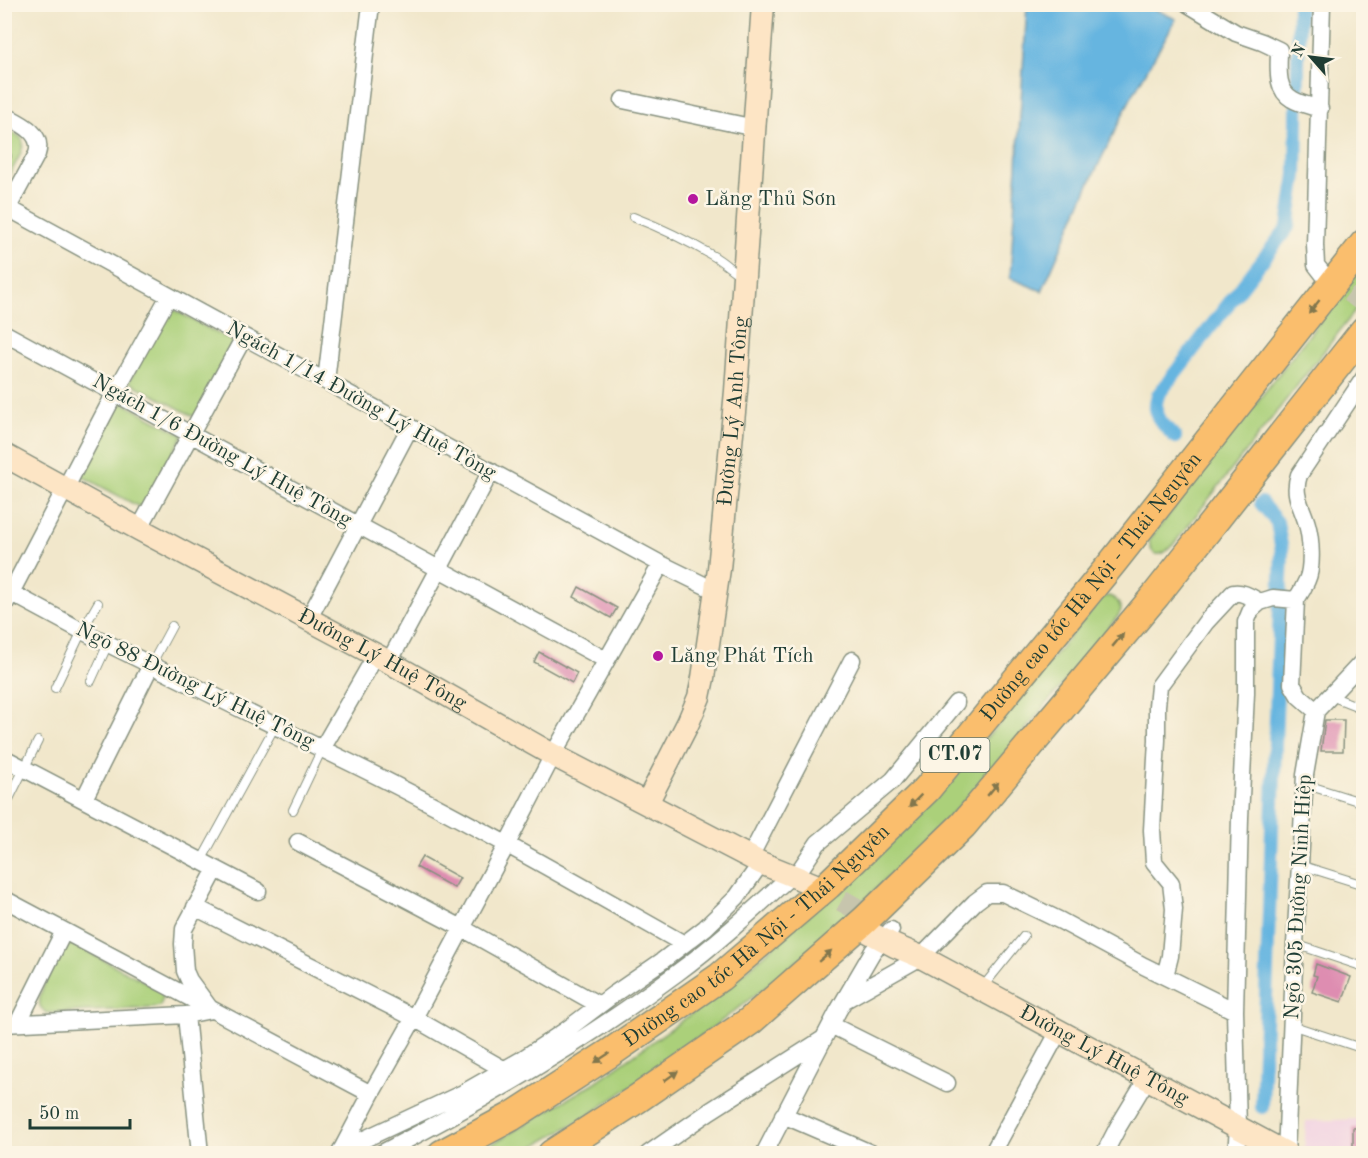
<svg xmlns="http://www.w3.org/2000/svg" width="1368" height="1158" font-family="'Old Standard TT',serif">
<rect width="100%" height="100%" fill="#fcf5e5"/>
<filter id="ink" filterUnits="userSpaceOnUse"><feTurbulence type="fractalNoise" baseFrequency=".0167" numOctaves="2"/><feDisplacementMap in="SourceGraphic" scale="12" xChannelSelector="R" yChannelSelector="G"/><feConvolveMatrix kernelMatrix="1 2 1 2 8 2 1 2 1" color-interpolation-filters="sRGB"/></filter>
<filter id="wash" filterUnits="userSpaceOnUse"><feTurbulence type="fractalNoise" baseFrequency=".008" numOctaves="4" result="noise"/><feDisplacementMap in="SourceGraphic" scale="24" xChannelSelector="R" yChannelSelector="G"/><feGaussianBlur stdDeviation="1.35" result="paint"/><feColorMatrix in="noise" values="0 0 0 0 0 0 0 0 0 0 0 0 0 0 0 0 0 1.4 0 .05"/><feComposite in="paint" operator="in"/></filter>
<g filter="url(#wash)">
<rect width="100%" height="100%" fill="#f1e7cb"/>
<path fill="#f1d0e2" d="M1363,1119V1153L1304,1154L1306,1121Z"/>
<path fill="#abd07a" stroke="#658657" stroke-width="1.5" d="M5,129C9,132 18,134 21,138C29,147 9,173 5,182Z
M1363,266V301L1173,545C1171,546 1167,551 1165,552C1154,559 1148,548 1150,539Z
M169,307L235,343L195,417L129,382Z
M116,399L183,435L143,509L76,473Z
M1109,596C1117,599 1119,602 1121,610L1118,616L991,772L949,817L845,920L776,979L669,1061L584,1118L522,1153L473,1154L497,1141L594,1083L725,990L910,823L1001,722L1096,604L1103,597Z
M73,944L159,989L163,993V998L160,1006L153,1008L47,1013C43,1010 42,1010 40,1006C36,992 57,961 64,949L68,945Z"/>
<path fill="#66b5e0" stroke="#42798a" stroke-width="1.5" d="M1027,5H1146L1176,19L1130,100L1089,184L1042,291L1010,278Z"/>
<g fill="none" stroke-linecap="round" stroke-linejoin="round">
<path stroke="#66b5e0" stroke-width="14" d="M1175,437C1161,421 1151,417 1158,395L1288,227L1296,175L1299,4
M1261,503L1277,522L1282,551L1262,1107"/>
</g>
<g id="blocks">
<path fill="#de8db1" d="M579,587L617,608L611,618L574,597Z
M539,652L577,673L572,683L534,662Z
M1325,720H1344L1343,751H1321Z
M422,857L460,878L454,888L416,867Z
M1316,964L1351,977L1342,1002L1312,992L1317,976L1313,975Z
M1353,1128H1364V1152H1353Z"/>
</g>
</g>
<g filter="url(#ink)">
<use href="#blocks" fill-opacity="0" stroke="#889280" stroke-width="1.5"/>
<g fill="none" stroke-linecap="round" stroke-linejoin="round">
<path stroke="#c7c5ad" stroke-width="16" stroke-dasharray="16 8" stroke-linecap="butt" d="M1329,279L1364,306"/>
<path stroke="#c7c5ad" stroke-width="22" stroke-dasharray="22 11" stroke-linecap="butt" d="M813,884L876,920"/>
<defs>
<path id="lane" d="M4,155L7,156L4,162
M633,217C662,228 688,241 715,257C725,263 732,271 742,276
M151,665L172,626
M91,681L108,644
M55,688L82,631L98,603
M1331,696L1364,709
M1304,784L1364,803
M4,809L38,741
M293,810L322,749
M201,861L275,726
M1300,865L1364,885
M1295,944L1364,967
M981,989L1024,936
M1291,1025L1364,1049"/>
<path id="street" d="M1188,4L1236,33L1262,42L1279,50C1279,67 1275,89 1292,99C1300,104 1311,106 1320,109
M1322,4L1315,245L1316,265L1323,274
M623,100L755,128
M4,115C20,123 44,133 37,154L4,215
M8,208L661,564L716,591
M4,333L439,569L491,471
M326,381L371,4
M139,529L244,337
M4,589L82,631L322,749L376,655
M1296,600L1292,684L1299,696L1316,711
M4,606L115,393L169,296
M309,618L410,427
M389,662L439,569L606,660
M322,749C446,808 565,877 684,944
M4,758L258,891
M84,799L151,665
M298,842L462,928L599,1005
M750,857L852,660
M795,877L818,843L893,780L956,703
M4,899L371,1094
M195,907L414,1018L503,1069
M1165,976L1170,956L1174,909L1171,883L1154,862L1152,830L1157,740V706L1159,686L1206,622L1233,593C1243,591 1252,598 1260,602
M845,1000L921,957L975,902L987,893H1003L1061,921L1144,966L1235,1011
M18,1023L64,931
M4,1024L186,1015
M831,1025L947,1083
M783,1115L873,1154
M342,1149L371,1094L414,1018L507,844L553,755L661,564
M341,1150L463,1093L521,1060L565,1031L614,994L662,961L705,928L737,897L761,863
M200,1154L186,1015L211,1010L189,980L185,971L183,944L184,929L216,869
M380,1154C483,1101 583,1043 677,973C715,945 750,913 785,881
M648,1154L710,1111L823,1039
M764,1154L838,1011L873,951L891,930
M992,1154L1059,1031
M1104,1154L1118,1127L1147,1079
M1236,1154L1238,1128L1235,1011L1240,818L1246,693V622L1251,610L1260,602L1273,598L1296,600C1300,594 1304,587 1307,580C1313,567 1311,538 1307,524C1302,506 1292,495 1299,475L1364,378
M1286,1154L1295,944L1300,865L1305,775L1316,711L1364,660"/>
<g id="secondary">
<path id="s1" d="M4,455L139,529L389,662L553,755L761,863L813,884"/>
<path id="s2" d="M647,803L688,723L699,697L703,678L719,569L736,391L763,4"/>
<path id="s3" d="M865,930L895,946L921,957L1286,1153"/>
</g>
<g id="highway">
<path id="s4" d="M442,1154L511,1117L610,1053L720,977L828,885L927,789L1113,562L1364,244"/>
<path d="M552,1154L637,1099L750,1021L865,920L963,825L1156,595L1364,331"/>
</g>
</defs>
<use href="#lane" stroke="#889280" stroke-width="10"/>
<use href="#street" stroke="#889280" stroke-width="19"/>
<use href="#secondary" stroke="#889280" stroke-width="25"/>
<use href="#highway" stroke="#889280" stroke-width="31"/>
<use href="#lane" stroke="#fff" stroke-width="8"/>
<use href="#street" stroke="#fff" stroke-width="16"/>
<use href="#secondary" stroke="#fde5c5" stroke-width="22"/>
<use href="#highway" stroke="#fabe6d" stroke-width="28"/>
</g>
<defs><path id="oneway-solid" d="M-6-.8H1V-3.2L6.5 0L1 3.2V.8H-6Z" transform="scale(1.5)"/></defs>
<g fill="#82774e">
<use href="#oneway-solid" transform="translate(1314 307) rotate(128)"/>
<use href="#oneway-solid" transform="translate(1118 640) rotate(-50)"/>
<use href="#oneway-solid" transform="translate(993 789) rotate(-50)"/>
<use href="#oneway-solid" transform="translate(915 801) rotate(135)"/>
<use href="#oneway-solid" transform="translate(825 956) rotate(-41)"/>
<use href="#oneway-solid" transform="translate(602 1058) rotate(147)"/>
<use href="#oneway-solid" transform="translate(671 1076) rotate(-35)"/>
</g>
</g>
<g fill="#b5179e" stroke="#fcf5e5" stroke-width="2">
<circle cx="693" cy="199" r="6"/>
<circle cx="658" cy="656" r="6"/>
</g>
<g text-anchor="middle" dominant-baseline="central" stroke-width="5" stroke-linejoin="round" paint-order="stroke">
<rect fill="#fcf5e5" stroke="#617469" stroke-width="1.5" x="920.5" y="738" width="69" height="34" rx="4.5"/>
<g font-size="20" font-weight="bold" fill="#1f3d34">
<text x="955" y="755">CT.07</text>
</g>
<g font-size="21" fill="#1f3d34" stroke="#fcf5e5" text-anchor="start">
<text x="705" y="199">Lăng Thủ Sơn</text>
<text x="670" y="656">Lăng Phát Tích</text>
</g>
<g font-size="21" fill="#1f3d34" stroke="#fcf5e5">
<text transform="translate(361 401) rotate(29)">Ngách 1/14 Đường Lý Huệ Tông</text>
<text stroke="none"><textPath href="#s2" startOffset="406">Đường Lý Anh Tông</textPath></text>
<text transform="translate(222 451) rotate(29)">Ngách 1/6 Đường Lý Huệ Tông</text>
<text stroke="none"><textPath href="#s4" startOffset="870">Đường cao tốc Hà Nội - Thái Nguyên</textPath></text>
<text stroke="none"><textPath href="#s1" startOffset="430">Đường Lý Huệ Tông</textPath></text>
<text transform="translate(195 686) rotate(26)">Ngõ 88 Đường Lý Huệ Tông</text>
<text transform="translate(1299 897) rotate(-87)">Ngõ 305 Đường Ninh Hiệp</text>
<text stroke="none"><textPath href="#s4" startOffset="384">Đường cao tốc Hà Nội - Thái Nguyên</textPath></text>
<text stroke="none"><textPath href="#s3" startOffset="270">Đường Lý Huệ Tông</textPath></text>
</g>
</g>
<rect width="1368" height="1158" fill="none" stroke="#fcf5e5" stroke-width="24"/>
<g transform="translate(1311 57) rotate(298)" stroke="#fcf5e5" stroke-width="4.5" paint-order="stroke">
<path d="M0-4.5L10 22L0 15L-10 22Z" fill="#1f3d34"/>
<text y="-9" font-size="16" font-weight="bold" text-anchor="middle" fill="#1f3d34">N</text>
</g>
<path d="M30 1119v9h100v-9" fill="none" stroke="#1f3d34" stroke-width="3"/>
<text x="39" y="1119" font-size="18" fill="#1f3d34" stroke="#fcf5e5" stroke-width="4.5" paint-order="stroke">50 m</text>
</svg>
